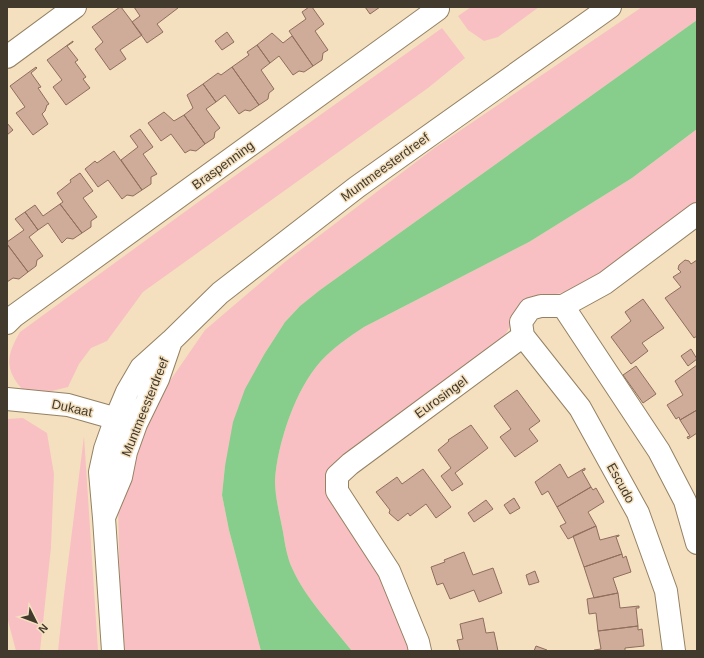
<svg xmlns="http://www.w3.org/2000/svg" width="704" height="658" font-family="Arial,sans-serif">
<rect width="100%" height="100%" fill="#f4e0bf"/>
<path fill="#f8c0c3" d="M471,7H539L498,37L484,41L468,30L458,16Z
M642,7H697V20L320,290L300,306L285,322L265,353L225,466L222,495L229,530L261,651H125L120,600L118,503L156,401L205,330L286,261L433,149Z
M442,28L465,58L428,88L143,292L107,341L91,348L79,364L68,387L52,391H24C4,370 6,356 20,332L201,200Z
M697,129V204L591,280L569,291L530,300L516,316L498,347L325,475V490L331,501L383,577L413,651H352C333,627 305,597 293,570C287,558 285,544 283,532C280,516 275,497 275,481C277,444 296,388 321,361C334,347 349,337 364,327L529,242L632,178Z
M23,418L47,433L54,474L51,547L40,651H16L7,617V419Z
M84,436L98,651H58L64,595Z"/>
<path fill="#87cd8c" d="M697,20V129L632,178L529,242L364,327C349,337 334,347 321,361C296,388 277,444 275,481C275,497 280,516 283,532C285,544 287,558 293,570C305,597 333,627 352,651H261L229,530L222,495L225,466L233,422L245,389L265,353L285,322L300,306L320,290Z"/>
<path fill="#cfab99" stroke="#8f6e5d" d="M120,7H121L142,35L120,50L126,59L110,70L95,49L103,42L92,27Z
M134,7H178V8L157,24L163,32L147,43L132,22L140,16Z
M309,7H312L324,24L315,31L328,50L323,53L322,60L313,66L289,31L306,19L302,12Z
M365,7H380L370,14Z
M227,32L234,42L222,50L215,41Z
M272,33L283,43L292,36L313,66L304,72L299,71L293,75L279,56L270,63L257,45Z
M73,41V42L67,46L78,60L75,62L86,77L83,79L90,88L66,105L53,87L62,80L47,60Z
M257,45L270,63L261,70L274,89L269,93L268,99L259,105L232,67L249,55L247,52Z
M36,67L37,68L31,73L41,87L38,88L49,104L47,105L45,111L42,114L48,124L33,135L16,113L25,107L10,86Z
M232,67L259,105L250,111L245,110L239,114L225,95L216,102L203,84L218,73L221,75Z
M203,84L216,102L206,109L220,128L215,132L214,138L205,144L184,115L193,108L187,95Z
M164,112L174,121L184,115L205,144L196,151L190,150L185,153L171,134L161,141L148,123Z
M7,123L13,130L7,135Z
M140,129L153,147L143,154L157,174L151,177V184L142,190L121,160L138,147L130,136Z
M114,151L142,190L133,196L127,195L122,199L108,180L98,187L85,169L95,161L97,163Z
M80,173L93,191L83,198L97,217L91,221V227L82,233L60,204L63,202L57,193L71,182L70,180Z
M60,204L82,233L73,239L67,238L62,243L48,223L38,230L25,212L35,205L43,216Z
M25,212L38,230L29,237L43,256L37,260L36,266L28,272L7,244V242L24,230L15,219Z
M7,244L28,272L19,279L13,278L7,282Z
M685,260L689,261L691,264L697,260V336L694,338L665,298L681,287L673,277L681,272L678,269L679,265Z
M643,299L664,328L642,343L648,351L631,364L611,337L631,321L625,312Z
M691,349L697,359L688,366L681,356Z
M697,365V410L680,420L679,417L676,419L667,405L683,395L675,381Z
M636,366L656,394L643,403L623,375Z
M517,390L540,421L529,429L538,441L515,457L500,437L511,429L494,406Z
M697,410V433L688,439L687,437L690,436L680,420Z
M471,425L488,448L455,473L463,484L452,491L441,476L451,468L438,450L449,441L448,440Z
M560,464L568,478L585,468V470L582,471L591,487L557,507L548,491L542,495L535,482Z
M423,469L451,507L436,518L426,504L410,516L408,513L398,521L389,513L390,510L376,492L397,477L402,484Z
M591,487L593,490L596,488L604,502L588,512L596,526L568,539L560,526L566,523L557,507Z
M514,498L520,508L510,514L504,505Z
M486,500L493,509L474,522L468,513Z
M596,526L600,540L619,535V536L616,537L622,554L584,567L573,536Z
M464,552L473,575L493,568L502,593L479,602L474,590L450,599L443,583L437,585L431,567L445,562L444,560Z
M622,554L623,558L626,556L631,572L613,578L618,593L594,598L584,567Z
M535,571L539,582L529,585L526,575Z
M618,593L620,608L639,606V608H636L638,626L598,631L596,613L589,614L587,599Z
M483,618L486,633L494,632L498,651H460L457,640L463,639L460,624Z
M638,626V630L642,629L644,646L625,648V651H594V650L601,649L598,631Z
M536,646L547,650V651H534Z"/>
<g fill="none" stroke-linecap="round" stroke-linejoin="round">
<defs>
<path id="minor" d="M7,57L75,7
M563,306L659,451L685,501L697,543
M7,323L14,316L438,9L437,7
M523,336L580,408L638,513L666,591L674,651
M7,399L68,405L135,424
M420,651L418,642L389,571L337,491V476L350,464L523,336L521,322L530,309L541,306H563L605,283L697,214"/>
<path id="major" d="M105,515L121,477L126,452L136,424L158,379L170,344
M113,651L104,518L100,472L105,449L116,418L127,392L141,368L171,341L220,293L357,187L610,7"/>
</defs>
<use href="#minor" stroke="#948163" stroke-width="24"/>
<use href="#major" stroke="#948163" stroke-width="24"/>
<use href="#minor" stroke="#fff" stroke-width="22"/>
<use href="#major" stroke="#fff" stroke-width="22"/>
</g>
<g text-anchor="middle" dominant-baseline="central" stroke-width="3" stroke-linejoin="round" paint-order="stroke">
<g font-size="13" fill="#423a2d" stroke="#f4e0bf">
<text transform="translate(223 165) rotate(-36)">Braspenning</text>
<text transform="translate(385 167) rotate(-36)">Muntmeesterdreef</text>
<text transform="translate(441 397) rotate(-36)">Eurosingel</text>
<text transform="translate(145 407) rotate(-68)">Muntmeesterdreef</text>
<text transform="translate(72 408) rotate(12)">Dukaat</text>
<text transform="translate(621 483) rotate(61)">Escudo</text>
</g>
</g>
<rect width="704" height="658" fill="none" stroke="#423a2d" stroke-width="16"/>
<g transform="translate(36 622) rotate(132)" stroke="#f4e0bf" stroke-width="3" paint-order="stroke">
<path d="M0-3L7 15L0 10L-7 15Z" fill="#423a2d"/>
<text y="-6" font-size="11" font-weight="bold" text-anchor="middle" fill="#423a2d">N</text>
</g>
</svg>
